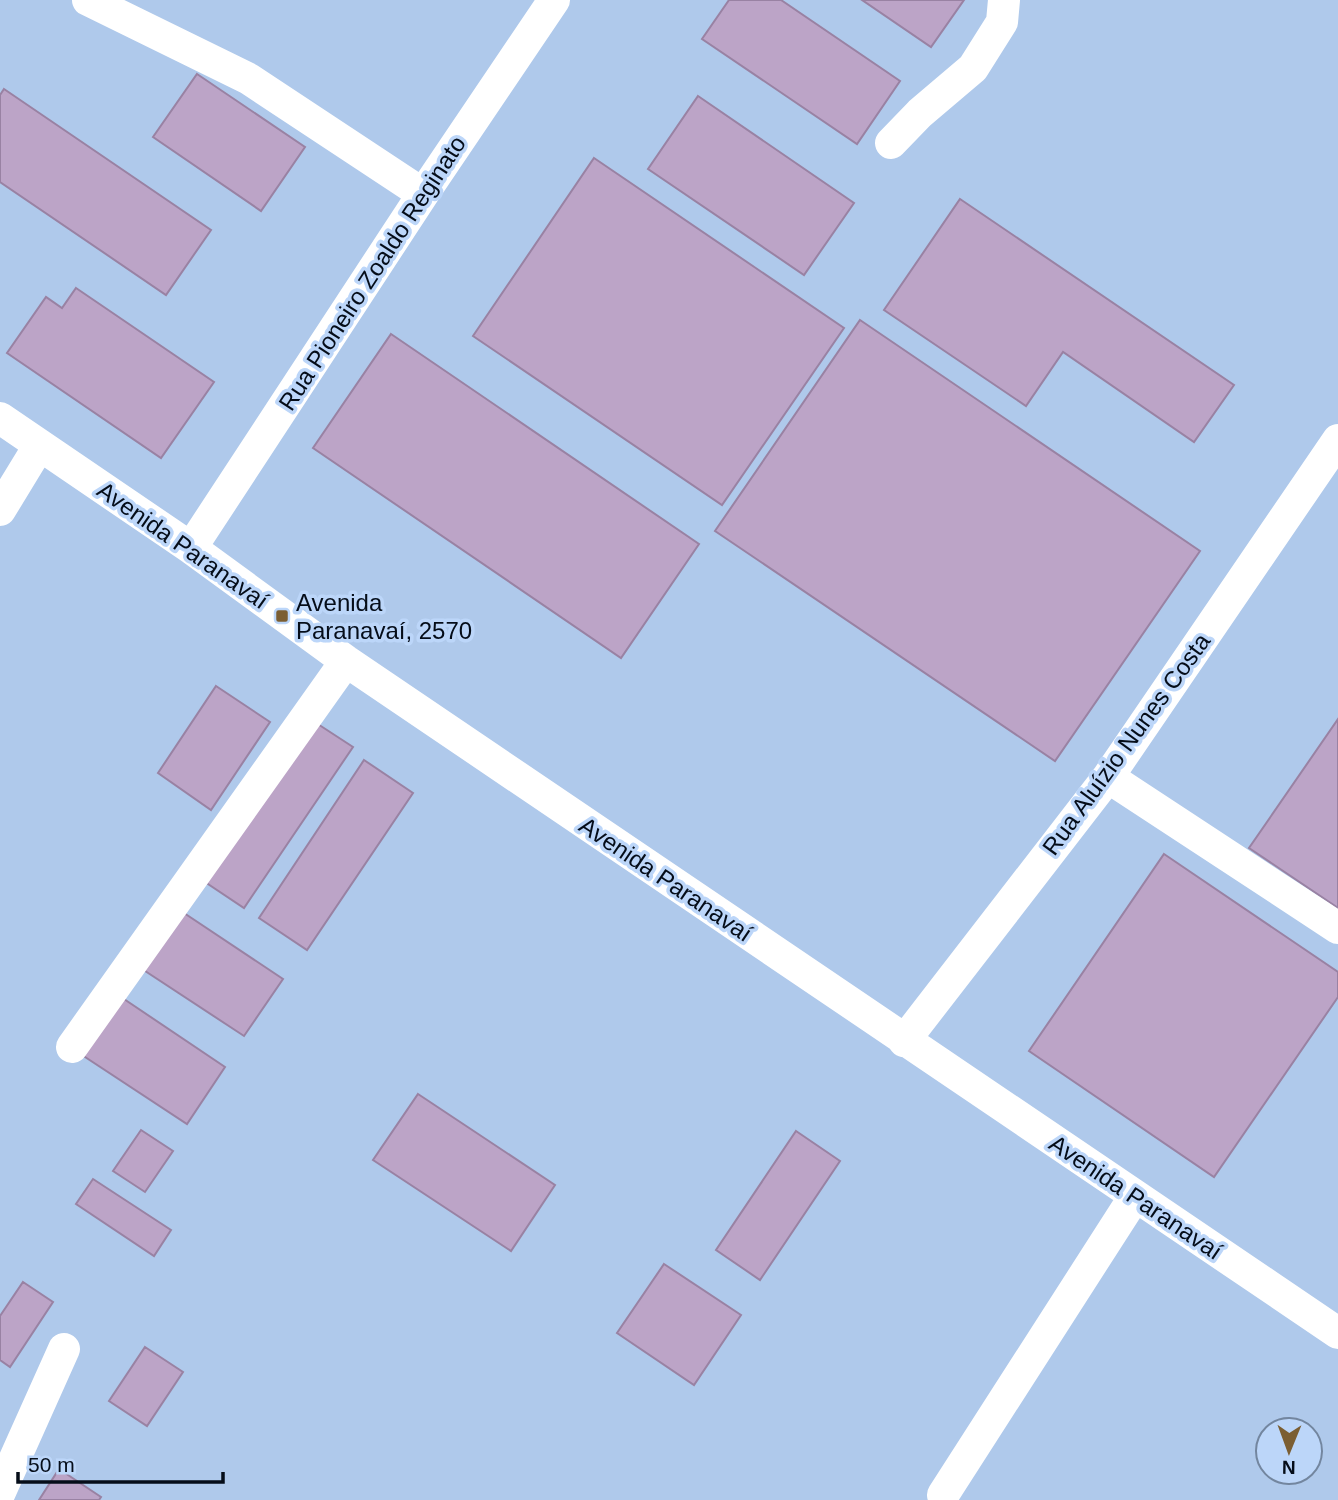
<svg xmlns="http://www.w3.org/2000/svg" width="1338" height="1500" font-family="Arial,sans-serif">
<rect width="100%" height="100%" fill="#afc9eb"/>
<path fill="#bca4c7" stroke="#9982a3" stroke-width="2" d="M729,0H781L900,81L857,144L702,39Z
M862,0H964L931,47Z
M197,74L305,147L261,211L153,137Z
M4,89L211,230L166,295L0,182V95Z
M698,96L854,203L804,275L648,169Z
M594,158L844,328L722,505L473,336Z
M960,199L1234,385L1194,442L1063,352L1026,406L884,310Z
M76,288L214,382L161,458L7,353L46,297L62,308Z
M860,320L1200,551L1055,761L715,531Z
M391,334L699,544L621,658L313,448Z
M216,686L270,722L211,810L158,773Z
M307,717L353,747L244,908L199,878Z
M1338,719V908L1249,848Z
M364,760L413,793L307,950L259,918Z
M1164,854L1338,972V997L1214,1177L1029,1051Z
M175,907L283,979L244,1036L136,965Z
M118,995L225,1067L187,1124L79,1053Z
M418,1094L555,1185L511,1251L373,1160Z
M141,1130L173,1151L145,1192L113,1171Z
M796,1131L840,1161L760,1280L716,1250Z
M93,1179L171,1230L154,1256L76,1204Z
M664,1264L741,1315L694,1385L617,1333Z
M23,1282L53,1302L10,1367L0,1360V1316Z
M145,1347L183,1372L147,1426L109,1401Z
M59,1469L101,1497L99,1500H39Z"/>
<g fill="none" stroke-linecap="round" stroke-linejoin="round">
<path stroke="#fff" stroke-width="32" d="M88,0L249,79L423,194
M891,143L920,113L973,68L1002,22L1004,0
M0,418L191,548L346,661L1338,1333
M0,510L39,446
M191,548L423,194L554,0
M1108,777L1338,928
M904,1041L1108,777L1338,440
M72,1047L346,661
M0,1492L64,1349
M943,1495L1135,1196"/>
</g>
<rect fill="#7b5e32" stroke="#bcd6f9" stroke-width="2.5" x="275" y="609" width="14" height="14" rx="3.5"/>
<g text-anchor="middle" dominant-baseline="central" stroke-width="7" stroke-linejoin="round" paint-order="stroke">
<g font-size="24" fill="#050d19" stroke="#bcd6f9">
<text transform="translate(372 273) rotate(-57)">Rua Pioneiro Zoaldo Reginato</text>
<text transform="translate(183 545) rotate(35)">Avenida Paranavaí</text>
<text transform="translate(1126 744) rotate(-54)">Rua Aluízio Nunes Costa</text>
<text transform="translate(666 879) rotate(34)">Avenida Paranavaí</text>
<text transform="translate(1136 1197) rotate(34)">Avenida Paranavaí</text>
</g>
<g font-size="24" fill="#050d19" stroke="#bcd6f9" text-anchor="start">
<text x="296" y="602">Avenida<tspan x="296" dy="28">Paranavaí, 2570</tspan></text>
</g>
</g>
<g transform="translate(1289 1451) rotate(181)"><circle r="33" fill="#bcd6f9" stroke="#73869f" stroke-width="2"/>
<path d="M0-5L12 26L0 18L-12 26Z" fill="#7b5e32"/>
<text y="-10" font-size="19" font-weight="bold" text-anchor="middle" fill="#050d19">N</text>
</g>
<path d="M18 1472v10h205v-10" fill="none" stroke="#050d19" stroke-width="3.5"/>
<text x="28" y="1472" font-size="21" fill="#050d19" stroke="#bcd6f9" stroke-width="5" paint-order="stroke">50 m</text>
</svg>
